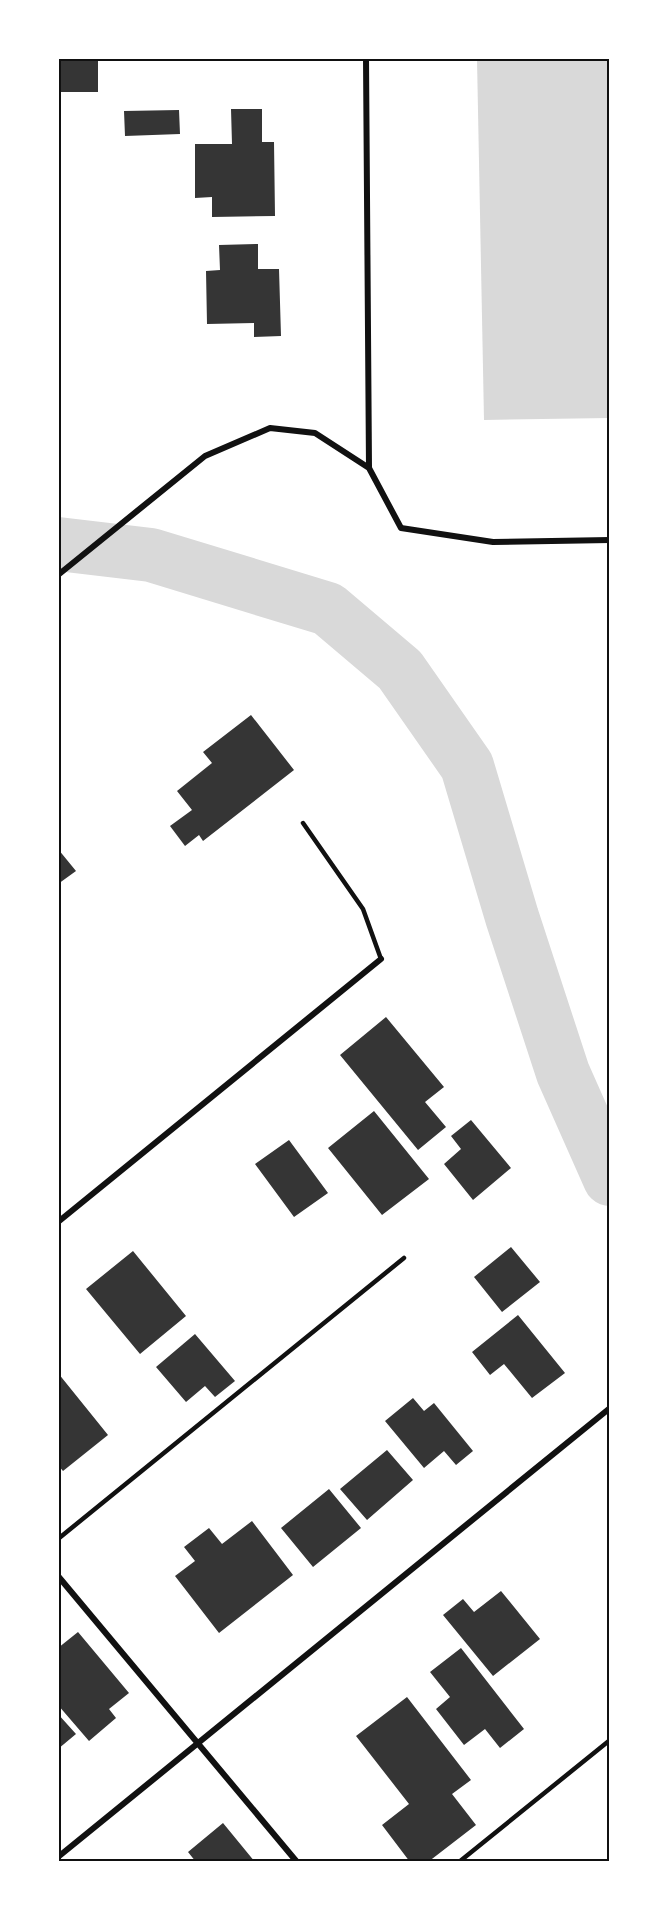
<svg xmlns="http://www.w3.org/2000/svg" width="668" height="1920" font-family="Roboto,sans-serif">
<rect width="100%" height="100%" fill="#fff"/>
<path fill="#d9d9d9" d="M477,59H609V418L484,420Z"/>
<g fill="none" stroke-linecap="round" stroke-linejoin="round">
<path stroke="#d9d9d9" stroke-width="54" d="M58,544L151,555L328,609L400,670L467,766L512,917L563,1073L610,1179"/>
</g>
<path fill="#353535" d="M58,58H98V92H58Z
M231,109H262V142H274L275,216L212,217V197L195,198V144H232Z
M179,110L180,134L125,136L124,111Z
M258,244V269H279L281,336L254,337V323L207,324L206,271L220,270L219,245Z
M251,715L294,770L203,841L199,835L185,846L170,826L192,810L177,791L212,763L203,752Z
M58,849L76,871L58,884Z
M386,1017L444,1087L425,1102L446,1127L418,1150L340,1055Z
M374,1111L429,1179L382,1215L328,1148Z
M471,1120L511,1168L473,1200L444,1164L461,1149L451,1136Z
M289,1140L328,1193L294,1217L255,1164Z
M511,1247L540,1282L502,1312L474,1277Z
M133,1251L186,1316L140,1354L86,1289Z
M518,1315L565,1373L532,1398L504,1364L490,1375L472,1352Z
M195,1334L235,1381L215,1397L205,1386L186,1402L156,1367Z
M58,1373L108,1435L63,1471L58,1465Z
M413,1398L424,1411L434,1403L473,1451L456,1465L444,1451L424,1468L385,1421Z
M387,1450L413,1480L367,1520L340,1489Z
M329,1489L361,1528L313,1567L281,1528Z
M252,1521L293,1575L219,1633L175,1576L195,1561L184,1547L209,1528L222,1544Z
M501,1591L540,1639L493,1676L443,1615L463,1599L474,1612Z
M78,1632L129,1693L109,1709L116,1718L89,1741L58,1705V1671L61,1669L58,1665V1648Z
M461,1648L524,1729L500,1748L485,1729L464,1745L436,1709L450,1697L430,1672Z
M407,1697L471,1780L452,1794L476,1825L428,1862H410L382,1825L409,1804L356,1736Z
M58,1714L76,1734L58,1749Z
M223,1823L255,1862H196L188,1852Z"/>
<g fill="none" stroke-linecap="round" stroke-linejoin="round">
<path stroke="#111" stroke-width="4.5" d="M303,823L363,909L381,959
M58,1539L404,1258
M459,1862L610,1740"/>
<path stroke="#111" stroke-width="6" d="M366,58L369,468L401,528L493,542L610,540
M58,575L205,456L270,428L315,433L369,468
M58,1222L381,959
M58,1576L297,1862
M58,1857L610,1408"/>
</g>
<rect width="668" height="1920" fill="none" stroke="#ffffff" stroke-width="120"/>
<rect x="60" y="60" width="548" height="1800" fill="none" stroke="#111" stroke-width="2"/>
</svg>
